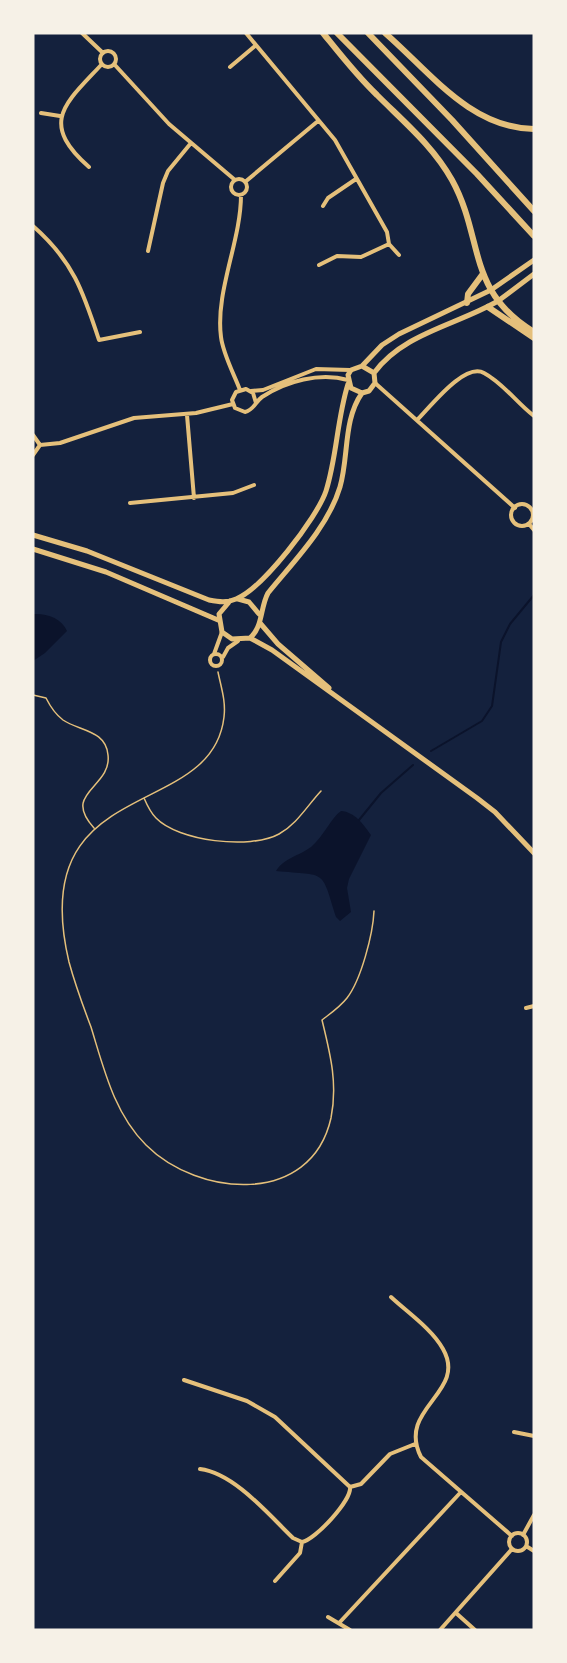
<svg xmlns="http://www.w3.org/2000/svg" width="567" height="1663" font-family="'Roboto Condensed',sans-serif">
<rect width="100%" height="100%" fill="#14213d"/>
<path fill="#0b132b" d="M33,614C46,613 62,618 67,631L45,653L33,661Z
M341,811C355,812 363,824 371,835L349,879L347,888L351,912L340,921L336,917C321,868 327,876 276,871C284,858 299,856 311,847C324,836 331,818 341,811Z"/>
<g fill="none" stroke-linecap="round" stroke-linejoin="round">
<path stroke="#0b132b" stroke-width="2" d="M431,751L482,721L492,706L501,642L510,624L534,595
M359,820L381,793L413,765"/>
<path stroke="#e5c07b" stroke-width="1.5" d="M218,672C221,687 226,701 224,717C212,823 24,772 69,962C75,984 83,1006 91,1027C104,1069 114,1113 146,1145C198,1197 311,1207 331,1118C338,1083 330,1053 322,1020C331,1013 340,1007 347,998C361,980 373,934 374,911
M33,695L46,698C50,706 55,714 63,720C79,731 106,730 108,755C112,788 61,792 94,828
M144,798C147,805 150,812 156,818C178,841 250,850 279,834C297,824 307,806 321,791"/>
<path stroke="#e5c07b" stroke-width="4" d="M82,33L103,53
M246,33L335,140L387,232L389,244L399,255
M100 59a8 8 0 1 1 16 0a8 8 0 1 1-16 0Z
M114,64L169,124L235,180
M230,67L255,46
M41,113L60,116
M89,167C38,122 66,103 102,64
M231 187a8 8 0 1 1 16 0a8 8 0 1 1-16 0Z
M245,182L318,121
M323,206L328,198L356,179
M33,226C73,261 83,291 99,340L140,332
M148,251L163,183L168,171L191,143
M319,265L337,256L361,257L389,244
M375,383L515,508
M240,390C234,374 223,354 221,337C215,292 241,241 241,195
M251,391L263,390L316,369L350,370
M256,403L253,393L246,389L236,392L232,400L235,408L245,412C254,410 255,402 262,397C286,381 320,372 348,380
M187,415L194,498
M418,419C431,406 465,362 484,373C503,383 517,403 534,416
M33,435L40,445L33,455
M40,445L60,443L134,418L196,413L233,404
M130,503L233,493L254,485
M511 515a11 11 0 1 1 22 0a11 11 0 1 1-22 0Z
M529,524L534,530
M210 660a6 6 0 1 1 12 0a6 6 0 1 1-12 0Z
M214,654L222,632
M223,657L228,648L238,641
M526,1008L534,1006
M391,1297C407,1312 432,1329 443,1349C468,1393 396,1408 421,1457L512,1536
M184,1380L247,1401L275,1417L350,1487
M514,1432L534,1436
M200,1469C234,1473 269,1515 293,1538L302,1542C315,1540 352,1500 350,1487
M350,1487L361,1484L390,1454L415,1444
M509 1542a9 9 0 1 1 18 0a9 9 0 1 1-18 0Z
M523,1535L534,1515
M526,1546L534,1551
M275,1581L300,1553L302,1542
M456,1613L475,1630
M328,1617L350,1630
M340,1622L460,1493
M440,1630L512,1549"/>
<path stroke="#e5c07b" stroke-width="5" d="M374,373C403,333 457,325 498,301
M362,393L351,388L348,375L351,370L362,366L382,345L399,334L491,290
M33,535L87,551L209,600C219,602 227,603 236,599C262,589 317,518 326,491C337,456 337,419 348,384
M33,549L106,572L218,620
M238,599L249,602L259,614
M230,601L219,614L222,632L232,639L250,638C263,627 260,608 268,593C294,561 328,527 340,487C349,456 343,420 362,393L369,391L375,383L374,373L362,366
M260,623L278,644L329,688
M250,638L272,650L477,798L495,812L534,853"/>
<path stroke="#e5c07b" stroke-width="5" d="M491,290L534,260
M498,301L534,274"/>
<path stroke="#e5c07b" stroke-width="6" d="M323,33C340,54 357,76 377,95C404,122 433,146 452,180C484,238 466,291 534,332
M337,33L477,174L534,236
M368,33L452,120L534,211
M385,33C430,72 470,128 534,129
M467,303L468,294L482,275
M488,307L534,338"/>
</g>
<rect width="567" height="1663" fill="none" stroke="#f6f1e7" stroke-width="69"/>
</svg>
